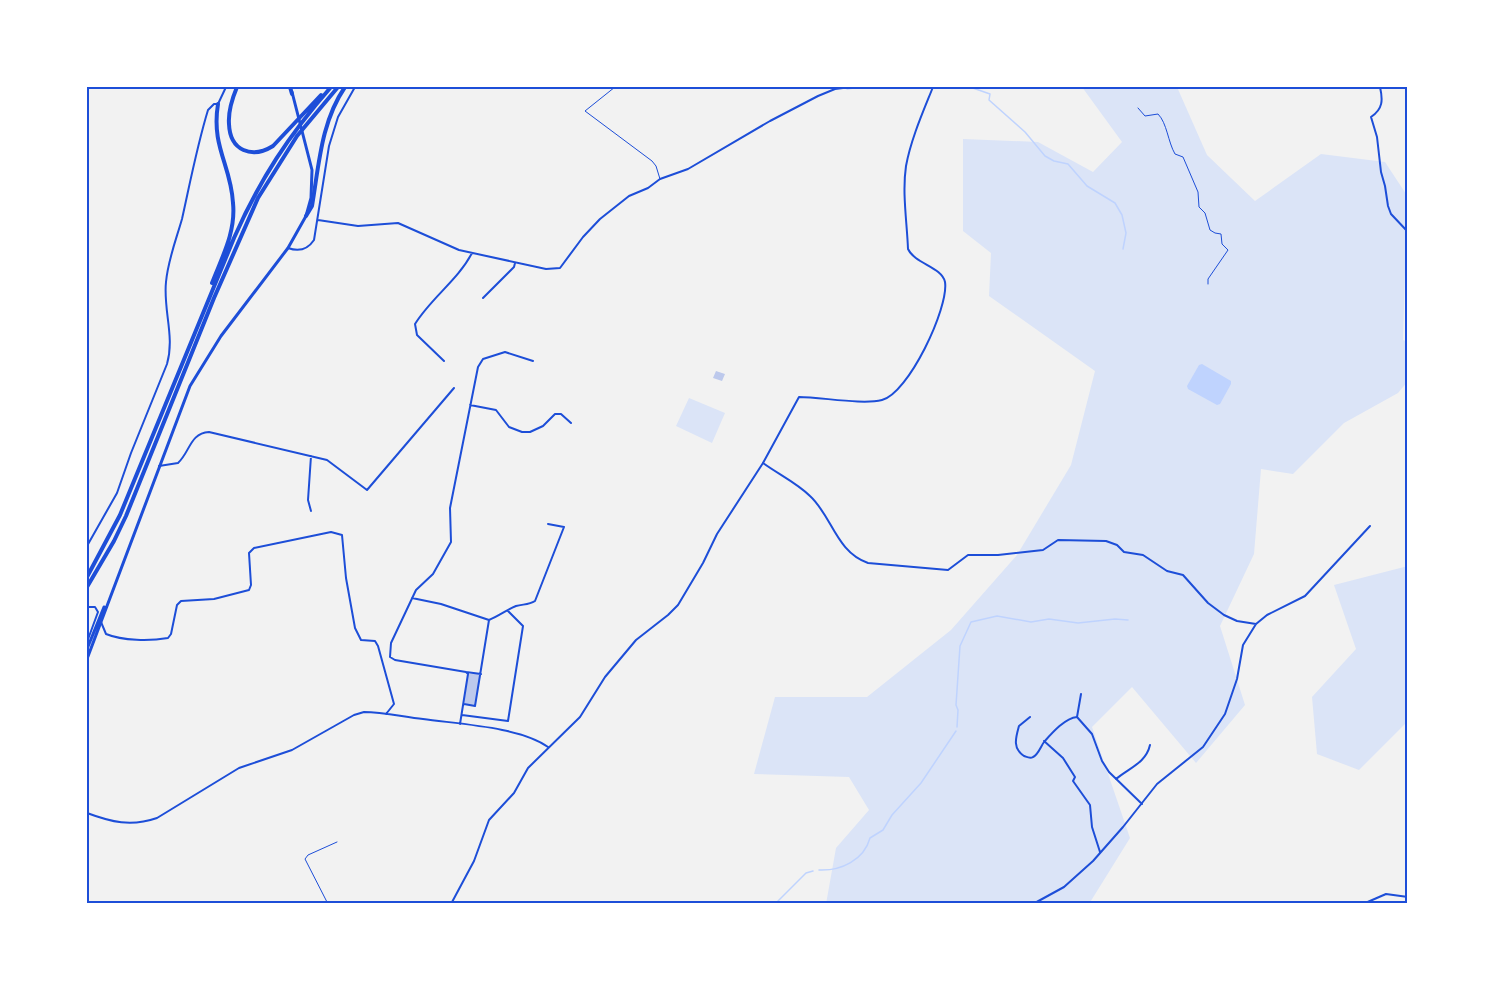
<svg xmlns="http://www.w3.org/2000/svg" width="1495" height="991" font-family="Overpass,sans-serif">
<rect width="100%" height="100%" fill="#f2f2f2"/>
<path fill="#dbe4f7" d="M1082,87H1177L1207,155L1255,201L1321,154L1385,162L1408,197V267L1405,272L1403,340L1408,342V381L1398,393L1344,423L1293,474L1261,469L1254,554L1220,626L1245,705L1196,763L1132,687L1092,727L1130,838L1089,904H826L836,848L869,810L849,777L754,774L775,697H867L951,630L1017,555L1071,465L1095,371L989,296L991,253L963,231V139L1038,142L1093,172L1122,142Z
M689,398L725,413L712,443L676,426Z
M1408,566V721L1359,770L1317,754L1312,697L1356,649L1334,585Z"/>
<path fill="#bfd3fe" d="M1202,364L1231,381V384L1220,404L1217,405L1188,389L1187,386L1199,365Z"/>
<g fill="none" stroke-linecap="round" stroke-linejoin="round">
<path stroke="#bfd3fe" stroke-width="1.5" d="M970,87L990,94L989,100L1025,132L1045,156L1054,161L1068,164L1087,186L1115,203L1122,215L1126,233L1123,249
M847,89L861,87
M957,727L958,710L956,705L960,646L971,622L997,616L1031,622L1049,619L1078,623L1115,619L1128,620
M819,870C841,871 864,860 870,838L883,830L892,815L921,783L956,731
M746,904L750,902H777L806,873L813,871"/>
</g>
<path fill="#bdc9ec" d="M716,371L725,374L722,381L713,378Z
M468,674H481L475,706L464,704Z"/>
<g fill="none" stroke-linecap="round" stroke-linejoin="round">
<path stroke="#1d4ed8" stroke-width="1" d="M1138,108L1145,116L1158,114C1167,123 1168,142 1175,154L1183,157L1198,192L1199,207L1205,213L1210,230L1215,233L1221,234L1222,244L1228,250L1208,279V284
M328,904L305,859L308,855L337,842"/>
<path stroke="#1d4ed8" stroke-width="1" d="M615,87L585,111L652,161L656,166L660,179"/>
<path stroke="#1d4ed8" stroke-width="2" d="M1380,87C1383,100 1383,109 1371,117L1377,137L1381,172L1385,186L1388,206L1391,214L1408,232
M318,220L358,226L398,223L459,250L546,269L560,268L583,237L600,219L629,196L648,188L660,179L688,169L770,121L818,96L835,89L851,87
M288,248C299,252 308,249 314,240L329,146L338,117L355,87
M483,298L514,267L515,263
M444,361L417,335L415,324C431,298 458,280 472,253
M470,405L496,410L509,427L522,432H530L543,426L555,414H561L571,423
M763,463C778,474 797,483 810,496C832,516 836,552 868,563L948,570L968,555H998L1043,550L1058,540L1106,541L1117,545L1124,552L1143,555L1167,571L1183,575L1208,603L1224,615L1237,621L1256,624
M159,466L178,463C190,452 190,433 209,432L327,460L367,490L454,388
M311,511L308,500L311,456
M87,546L117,493L131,453L167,364C175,336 163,310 166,282C168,260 176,240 182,219C190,183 197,146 208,110L214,104H218L226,87
M412,598L441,604L489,620L475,706L464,704
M489,620C499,616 508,609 516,606C523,604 529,605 535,601L564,527L548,524
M101,622L106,634C123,641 150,641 168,638L171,634L177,605L181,601L214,599L249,590L251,585L249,553L254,548L331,532L342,535L346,578L355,628L361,640L375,641L378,646L394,704L386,714
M466,672L481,674
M462,715L508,721L523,626L508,611
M1030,717L1019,726C1016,737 1012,748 1024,756C1027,757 1030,759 1033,757C1038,755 1041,746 1044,742C1052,733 1065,718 1077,717L1092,734L1102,761L1109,772L1142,804
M1077,717L1081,694
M460,724L468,674L466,672L395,660L390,657L391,643L416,590L433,574L451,542L450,508L478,367L483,359L505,352L533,361
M1044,741L1063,758L1075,777L1073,781L1090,805L1092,827L1100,852
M1116,779C1129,768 1146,763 1150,745
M87,813C111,822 131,827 157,818L239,768L292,750L354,715L364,712C383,712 404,717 423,719C458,724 521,727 548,747
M1033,904L1064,887L1093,861L1123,827L1157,784L1203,747L1225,714L1237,679L1243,645L1256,624L1267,615L1305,596L1370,526
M1363,904L1386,894L1408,897"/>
<path stroke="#1d4ed8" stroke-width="2" d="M87,607H95L98,612L87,642
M451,904L474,861L489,820L514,793L528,768L580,717L605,677L636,640L668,615L678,605L703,563L717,534L763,463L799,397C821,397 862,405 882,400C908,394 949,308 945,282C942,267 915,264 908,249C907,222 902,193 906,166C911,139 923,112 933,87"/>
<path stroke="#1d4ed8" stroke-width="3" d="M87,649L104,607
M87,659L190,386L221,336L288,248L306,216L311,198L312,170L292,92"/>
<path stroke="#1d4ed8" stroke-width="4" d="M237,87C232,99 228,111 229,124C230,151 252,159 273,146L321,95
M290,87L292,94
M306,216L312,206C319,165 321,122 345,87
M212,283C222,257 236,232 233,203C231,165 211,147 218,104
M87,577L120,515L234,238C260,179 289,135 331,87
M87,587L114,541L126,516L214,298L258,198L297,136L338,87"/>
</g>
<rect width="1495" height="991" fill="none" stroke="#ffffff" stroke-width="177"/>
<rect x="88" y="88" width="1318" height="814" fill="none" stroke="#1d4ed8" stroke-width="2"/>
</svg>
